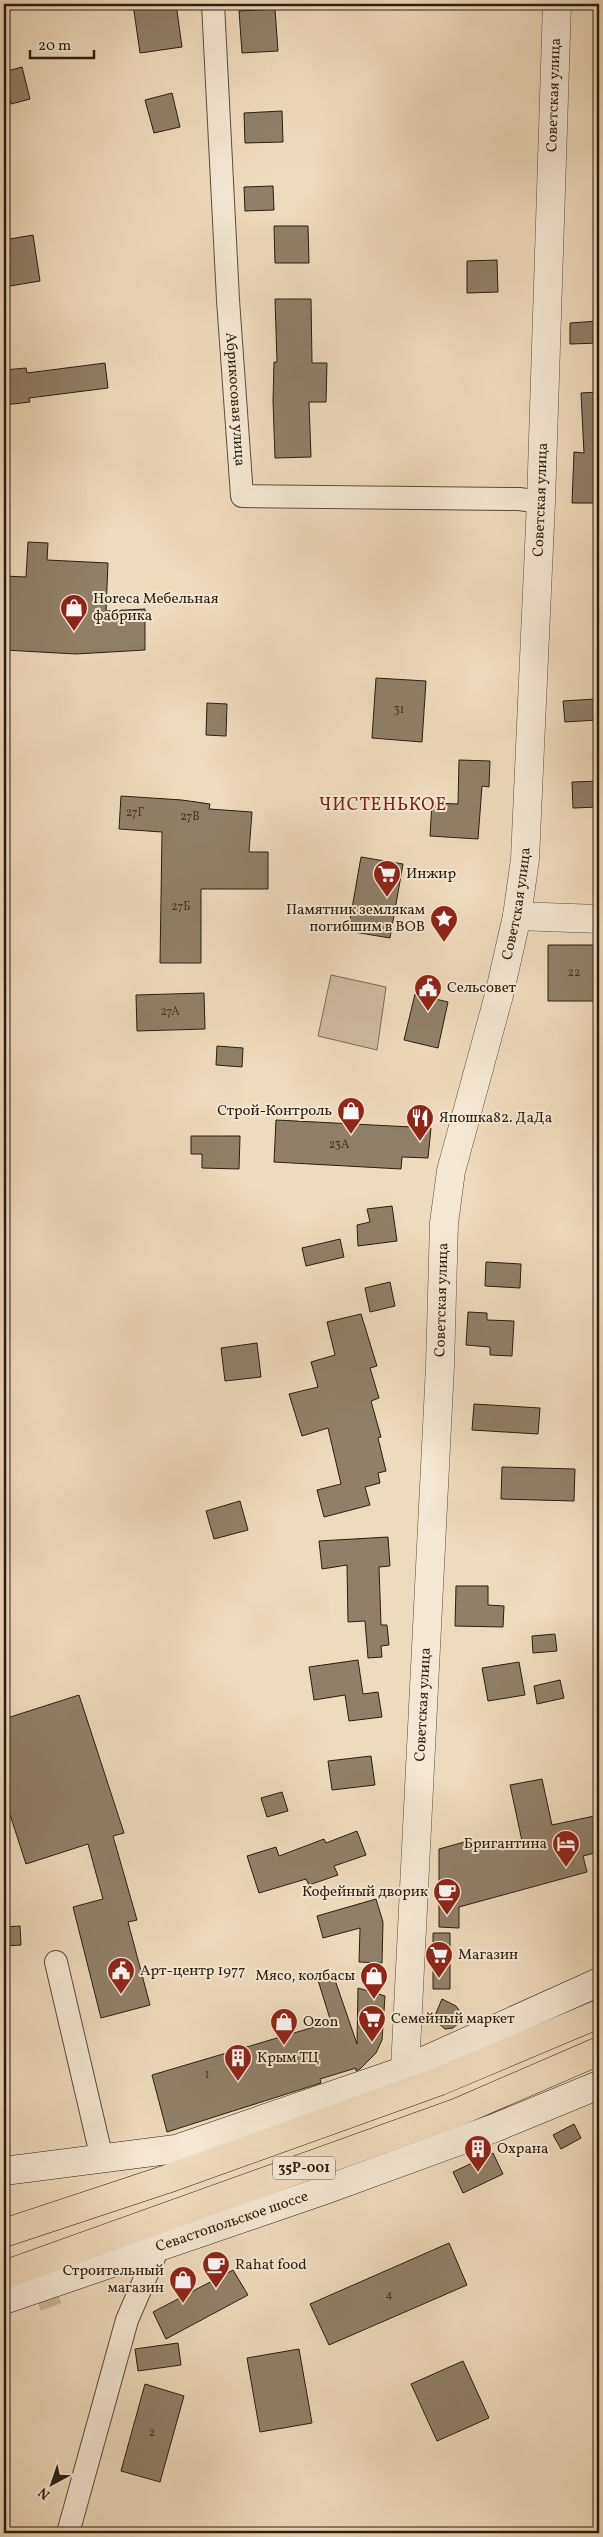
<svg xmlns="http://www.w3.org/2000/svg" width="603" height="2537" font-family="Vollkorn,serif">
<rect width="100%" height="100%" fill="#eedabc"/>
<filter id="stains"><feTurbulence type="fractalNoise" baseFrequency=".004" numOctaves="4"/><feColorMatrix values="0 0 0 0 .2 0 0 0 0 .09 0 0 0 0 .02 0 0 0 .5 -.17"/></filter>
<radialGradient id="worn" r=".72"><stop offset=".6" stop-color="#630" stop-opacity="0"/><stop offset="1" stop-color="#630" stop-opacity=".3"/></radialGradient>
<path fill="#cdba9f" stroke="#7c6c57" d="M331,975L386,987L377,1050L318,1036Z"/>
<path fill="#908069" stroke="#2a1e0f" d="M133,4H176L182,47L140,53Z
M275,9L278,51L242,53L239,11Z
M22,67L30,99L11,104L4,72Z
M172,93L180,127L154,133L145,100Z
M282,111L283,142L245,143L244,113Z
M273,186L274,210L245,211L244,187Z
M274,226H308L309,263H275Z
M33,235L40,281L4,287V240Z
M497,260L498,292L467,293V261Z
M275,299H311L312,363H327L326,402H309L311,457L275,458L273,401L274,362H277Z
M599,321V343L570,344V323Z
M105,363L108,388L29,398L30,402L4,405V370L26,368L27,373Z
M599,392V503H572L574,452L584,453L581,393Z
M28,542L48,543L47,560L108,563L106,611L145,609V650L76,654L4,650V576L26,577Z
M376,678L426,681L422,742L372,738Z
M595,699L597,720L565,722L563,701Z
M207,703L227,704L226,736L206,735Z
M459,760L490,761L489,787L482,786L478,839L430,836L432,803L458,804Z
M599,781V807L573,808L572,782Z
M121,796L182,800L210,804L209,809L252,812L249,852H268V889H201V963H160L162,832L119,829Z
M361,857L403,864L390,938L348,931Z
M548,945H599V1001H548Z
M204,993L205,1029L137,1031L136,995Z
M415,994L448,1002L438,1048L404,1040Z
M217,1046L243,1048L242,1067L216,1065Z
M276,1120L431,1128L428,1158L402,1157L401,1169L274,1162Z
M191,1136H240L239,1169L202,1168V1154H191Z
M392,1206L397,1241L358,1246L357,1225L370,1222L367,1209Z
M340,1239L344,1257L306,1266L302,1248Z
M486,1262L521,1264L520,1288L485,1286Z
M390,1282L395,1306L370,1312L365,1288Z
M468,1312L487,1313V1320L514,1321L512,1356L490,1355V1347L466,1345Z
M361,1314L377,1366L370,1368L379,1398L371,1401L381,1437L378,1438L386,1471L378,1473L380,1483L365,1487L370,1505L324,1517L317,1490L341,1484L328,1428L302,1436L289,1394L318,1387L311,1362L335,1355L327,1322Z
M257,1343L261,1377L225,1381L221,1348Z
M474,1404L540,1408L538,1434L472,1430Z
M502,1467L575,1469L574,1501L501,1499Z
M240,1501L248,1530L214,1539L206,1511Z
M388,1537L390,1566L379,1567L381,1625H387L389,1645L381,1646L382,1657L368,1658L365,1621L348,1622L347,1565L322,1569L319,1541Z
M456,1586H488V1605L504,1606L503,1627L455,1626Z
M555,1634L557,1651L533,1653L532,1636Z
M358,1660L363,1694L378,1692L382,1717L349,1721L345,1695L314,1700L309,1667Z
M519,1662L525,1695L488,1701L482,1668Z
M560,1680L564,1698L537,1704L534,1686Z
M79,1695L124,1833L113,1836L137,1920L128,1922L150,2005L101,2018L73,1907L103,1899L88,1844L26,1864L4,1796V1719Z
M371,1756L375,1785L332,1790L328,1761Z
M542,1779L552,1825L599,1815V1852L583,1856L587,1872L459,1907V1928L439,1927V1849L468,1841L469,1849L522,1841L510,1785Z
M282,1792L288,1811L267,1817L261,1798Z
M357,1831L366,1855L334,1866L338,1875L309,1885L306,1879L259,1893L247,1856L276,1847L279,1856L324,1839L326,1843Z
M376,1899L383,1922L382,1963L359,1962L360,1928L323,1938L317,1916Z
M20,1926L21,1945L4,1946V1927Z
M433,1933H450V1989H433Z
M316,1974L335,1980L357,2044L358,1988L385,1996L382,2040L376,2053L360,2069L356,2071V2068L320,2079L321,2083L167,2132L152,2075L331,2022Z
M442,1999L456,2006L461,2013L460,2022L453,2028L445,2029L436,2021V2013Z
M574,2124L581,2138L561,2149L553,2135Z
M493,2153L503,2174L463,2193L453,2172Z
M449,2243L467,2285L329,2345L310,2304Z
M233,2270L248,2295L166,2339L153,2312Z
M178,2343L181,2365L138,2371L135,2349Z
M299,2349L312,2423L260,2432L247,2358Z
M463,2361L489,2418L437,2441L411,2384Z
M145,2384L184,2396L160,2482L121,2471Z"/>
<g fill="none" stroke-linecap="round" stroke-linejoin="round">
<path stroke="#c7b499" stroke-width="22" stroke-dasharray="22 11" stroke-linecap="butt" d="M45,2290L51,2307"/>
<defs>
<g id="minor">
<path id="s1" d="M213,4L228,300L242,496L519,499L541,502"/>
<path d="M56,1962L102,2159"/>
<path d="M68,2533L127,2320L159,2246"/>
</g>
<g id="tertiary">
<path d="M517,916L599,919"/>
<path id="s2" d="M405,2069L440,1366L444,1223L451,1171L499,995L517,916L525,859L541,502L557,4"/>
</g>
<g id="secondary">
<path d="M4,2171L176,2149L397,2073L599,1982"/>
<path id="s3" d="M4,2300L325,2190L492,2129L599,2085"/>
</g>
<path id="primary" d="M4,2233L167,2179L440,2081L599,2014
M4,2275L456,2113L599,2051"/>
</defs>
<use href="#minor" stroke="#5b4d3a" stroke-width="24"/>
<use href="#tertiary" stroke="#5b4d3a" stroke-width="29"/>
<use href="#secondary" stroke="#2a1e0f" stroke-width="29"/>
<use href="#primary" stroke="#2a1e0f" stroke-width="29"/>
<use href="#minor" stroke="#f4e7d3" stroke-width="22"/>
<use href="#tertiary" stroke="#f4e7d3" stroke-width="28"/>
<use href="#secondary" stroke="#f4e7d3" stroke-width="28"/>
<use href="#primary" stroke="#eedabc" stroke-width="28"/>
</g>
<defs>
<symbol id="shop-pin" viewBox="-11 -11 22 30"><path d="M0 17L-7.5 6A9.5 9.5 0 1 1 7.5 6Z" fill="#8f2418" stroke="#f4e7d3"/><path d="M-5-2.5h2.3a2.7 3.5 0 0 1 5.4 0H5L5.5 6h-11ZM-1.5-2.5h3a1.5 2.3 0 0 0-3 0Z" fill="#fff"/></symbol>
<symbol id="supermarket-pin" viewBox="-11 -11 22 30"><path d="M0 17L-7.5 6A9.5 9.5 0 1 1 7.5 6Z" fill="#8f2418" stroke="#f4e7d3"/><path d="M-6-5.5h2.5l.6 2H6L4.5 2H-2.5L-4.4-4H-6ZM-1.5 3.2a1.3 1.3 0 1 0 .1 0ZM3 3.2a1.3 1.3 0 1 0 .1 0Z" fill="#fff"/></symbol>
<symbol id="sight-pin" viewBox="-11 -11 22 30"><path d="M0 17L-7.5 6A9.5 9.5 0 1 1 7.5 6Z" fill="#8f2418" stroke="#f4e7d3"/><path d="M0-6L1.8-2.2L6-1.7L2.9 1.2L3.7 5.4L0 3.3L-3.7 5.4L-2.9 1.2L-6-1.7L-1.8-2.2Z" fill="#fff"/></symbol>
<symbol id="civic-pin" viewBox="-11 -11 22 30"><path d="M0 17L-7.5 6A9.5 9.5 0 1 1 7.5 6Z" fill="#8f2418" stroke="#f4e7d3"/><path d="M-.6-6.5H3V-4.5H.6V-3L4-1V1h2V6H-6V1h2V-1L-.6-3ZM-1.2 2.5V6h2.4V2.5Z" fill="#fff"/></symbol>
<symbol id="restaurant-pin" viewBox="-11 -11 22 30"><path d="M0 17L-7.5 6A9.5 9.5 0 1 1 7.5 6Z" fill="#8f2418" stroke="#f4e7d3"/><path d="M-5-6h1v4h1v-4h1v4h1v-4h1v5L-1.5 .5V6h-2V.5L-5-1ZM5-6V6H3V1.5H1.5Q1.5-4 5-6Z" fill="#fff"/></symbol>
<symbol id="hotel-pin" viewBox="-11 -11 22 30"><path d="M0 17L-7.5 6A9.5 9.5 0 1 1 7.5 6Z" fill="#8f2418" stroke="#f4e7d3"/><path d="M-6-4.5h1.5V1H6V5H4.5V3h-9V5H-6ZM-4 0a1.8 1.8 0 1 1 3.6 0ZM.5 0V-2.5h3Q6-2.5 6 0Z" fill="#fff"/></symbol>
<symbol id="cafe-pin" viewBox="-11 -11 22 30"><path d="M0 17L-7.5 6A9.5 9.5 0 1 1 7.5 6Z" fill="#8f2418" stroke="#f4e7d3"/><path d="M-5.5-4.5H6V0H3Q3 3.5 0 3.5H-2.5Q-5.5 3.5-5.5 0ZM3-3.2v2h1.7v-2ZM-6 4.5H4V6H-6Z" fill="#fff"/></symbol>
<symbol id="building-pin" viewBox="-11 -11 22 30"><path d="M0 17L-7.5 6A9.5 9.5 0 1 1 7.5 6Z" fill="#8f2418" stroke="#f4e7d3"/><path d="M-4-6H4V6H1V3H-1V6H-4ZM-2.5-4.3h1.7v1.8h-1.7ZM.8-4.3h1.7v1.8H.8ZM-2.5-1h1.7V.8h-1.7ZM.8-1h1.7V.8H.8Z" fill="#fff"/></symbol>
</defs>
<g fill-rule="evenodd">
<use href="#shop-pin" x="58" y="592" width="32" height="43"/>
<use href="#supermarket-pin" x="371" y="858" width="32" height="43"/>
<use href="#sight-pin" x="428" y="903" width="32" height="43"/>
<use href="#civic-pin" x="412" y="972" width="32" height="43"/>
<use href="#shop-pin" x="335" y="1095" width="32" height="43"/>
<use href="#restaurant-pin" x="404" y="1102" width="32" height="43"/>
<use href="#hotel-pin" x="550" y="1828" width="32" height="43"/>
<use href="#cafe-pin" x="431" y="1876" width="32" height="43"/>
<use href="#supermarket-pin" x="423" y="1939" width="32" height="43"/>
<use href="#civic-pin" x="105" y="1955" width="32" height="43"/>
<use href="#shop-pin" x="358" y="1960" width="32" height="43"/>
<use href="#supermarket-pin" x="356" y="2003" width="32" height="43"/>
<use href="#shop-pin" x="268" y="2006" width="32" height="43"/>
<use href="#building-pin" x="222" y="2042" width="32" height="43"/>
<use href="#building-pin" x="462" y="2133" width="32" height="43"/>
<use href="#cafe-pin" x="200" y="2249" width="32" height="43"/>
<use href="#shop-pin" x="167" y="2264" width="32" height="43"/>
</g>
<g text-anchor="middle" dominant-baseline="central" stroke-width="4" stroke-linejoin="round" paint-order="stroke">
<g font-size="12" fill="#443626">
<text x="399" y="710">31</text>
<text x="135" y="813">27Г</text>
<text x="190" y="817">27В</text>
<text x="181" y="907">27Б</text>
<text x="574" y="973">22</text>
<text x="170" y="1012">27А</text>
<text x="339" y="1145">23А</text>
<text x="207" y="2075">1</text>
<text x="389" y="2295">4</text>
<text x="152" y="2433">2</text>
</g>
<rect fill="#f4e7d3" stroke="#675a4a" stroke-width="1" x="273" y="2156.5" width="62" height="23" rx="4"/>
<g font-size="14" font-weight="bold" fill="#2a1e0f">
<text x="304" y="2168">35Р-001</text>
</g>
<g font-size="15" fill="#2a1e0f" stroke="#f4e7d3">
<text stroke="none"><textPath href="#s2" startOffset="1985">Советская улица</textPath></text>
<text stroke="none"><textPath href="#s1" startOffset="396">Абрикосовая улица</textPath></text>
<text stroke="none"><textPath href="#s2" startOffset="1580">Советская улица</textPath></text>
<text stroke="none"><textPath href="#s2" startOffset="1175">Советская улица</textPath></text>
<text stroke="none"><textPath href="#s2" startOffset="770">Советская улица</textPath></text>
<text stroke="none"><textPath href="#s2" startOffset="365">Советская улица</textPath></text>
<text stroke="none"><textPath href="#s3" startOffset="241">Севастопольское шоссе</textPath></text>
</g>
<g font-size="15" fill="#2a1e0f" stroke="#f4e7d3" text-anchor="start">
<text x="93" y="599">Horeca Мебельная<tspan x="93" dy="17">фабрика</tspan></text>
<text x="406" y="874">Инжир</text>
<text x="425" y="910" text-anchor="end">Памятник землякам<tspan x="425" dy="17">погибшим в ВОВ</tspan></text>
<text x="447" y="988">Сельсовет</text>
<text x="332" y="1111" text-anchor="end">Строй-Контроль</text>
<text x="439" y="1118">Япошка82. ДаДа</text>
<text x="547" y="1844" text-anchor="end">Бригантина</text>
<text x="428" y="1892" text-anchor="end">Кофейный дворик</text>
<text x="458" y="1955">Магазин</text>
<text x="140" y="1971">Арт-центр 1977</text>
<text x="355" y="1976" text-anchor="end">Мясо, колбасы</text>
<text x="391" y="2019">Семейный маркет</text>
<text x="303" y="2022">Ozon</text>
<text x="257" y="2058">Крым ТЦ</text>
<text x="497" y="2149">Охрана</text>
<text x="235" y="2265">Rahat food</text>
<text x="164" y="2271" text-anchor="end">Строительный<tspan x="164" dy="17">магазин</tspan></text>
</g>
<g font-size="18" letter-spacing="1" fill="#7a1f14" stroke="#f4e7d3">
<text x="383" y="805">ЧИСТЕНЬКОЕ</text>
</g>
</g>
<rect width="603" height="2537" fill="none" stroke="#eedabc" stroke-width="20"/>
<rect x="5" y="5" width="593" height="2527" fill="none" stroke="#2a1e0f" stroke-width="2.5"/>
<rect x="10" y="10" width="583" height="2517" fill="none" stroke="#2a1e0f"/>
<g transform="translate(52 2484) rotate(220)" stroke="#f4e7d3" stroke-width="4" paint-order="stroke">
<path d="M0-4L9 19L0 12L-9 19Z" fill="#2a1e0f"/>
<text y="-8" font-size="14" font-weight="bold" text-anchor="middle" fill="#2a1e0f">N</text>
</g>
<path d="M30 50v8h64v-8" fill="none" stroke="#2a1e0f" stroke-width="2.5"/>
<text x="38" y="50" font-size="15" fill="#2a1e0f" stroke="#f4e7d3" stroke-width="4" paint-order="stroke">20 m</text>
<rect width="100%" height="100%" filter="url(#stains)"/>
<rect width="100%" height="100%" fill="url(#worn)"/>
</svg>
